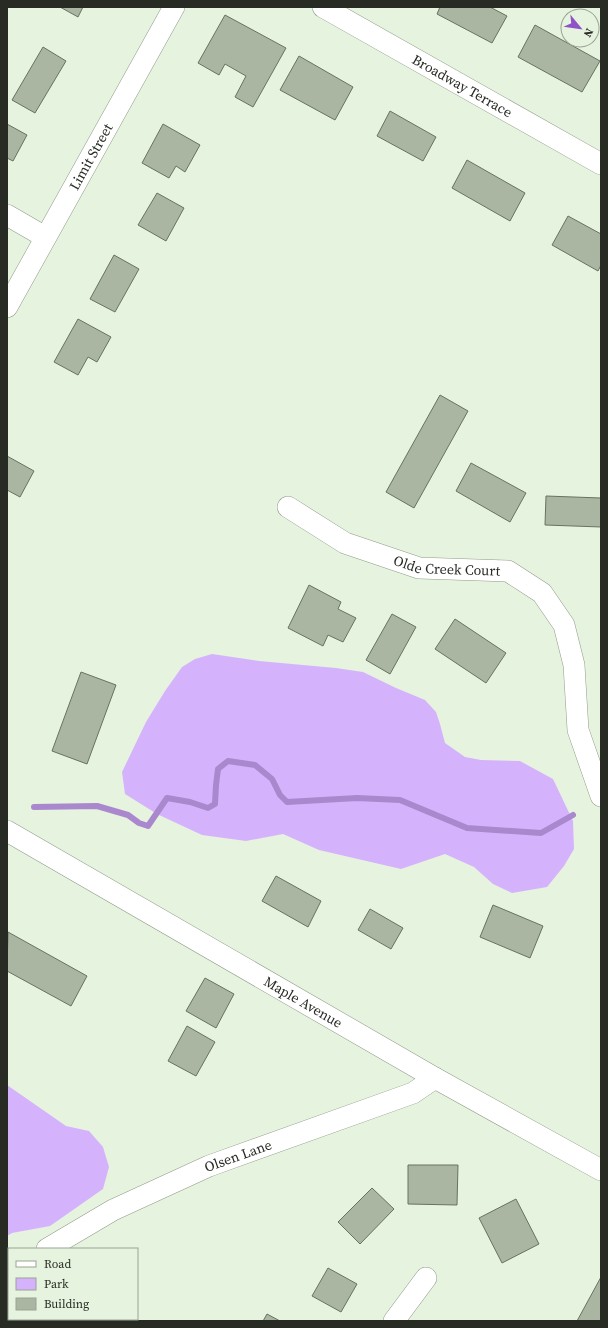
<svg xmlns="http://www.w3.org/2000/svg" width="608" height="1328" font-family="'Source Serif 4',serif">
<rect width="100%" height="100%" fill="#e6f3de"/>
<path fill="#d5b3fc" d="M212,654L259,661L336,668L363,672L396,688L425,700L436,712L440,724L445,743L465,757L481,760L520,761L553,779L573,821L574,849L564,866L547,887L512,893L493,884L474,867L445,854L401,869L319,850L283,834L246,841L202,835L157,814L125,794L122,772L146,722L165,691L182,667L195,659Z
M7,1085L66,1126L89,1131L103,1147L109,1167L103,1189L50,1226L12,1233L7,1236Z"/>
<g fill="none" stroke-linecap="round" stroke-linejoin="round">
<path stroke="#a988ce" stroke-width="6" d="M34,807L97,806L128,815L139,823L148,826L167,798L190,802L208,808L215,804L216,785L218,769L228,761L255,765L272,779L280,795L287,802L357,798L400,800L467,828L541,833L573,815"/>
</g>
<path fill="#aab5a2" stroke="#687261" d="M60,7H83L78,17Z
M440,7H490L507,16L492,43L437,14Z
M225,15L286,48L253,107L235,97L246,76L225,64L219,75L198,63Z
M535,25L600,61L582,92L518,57Z
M43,47L66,61L35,113L12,100Z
M299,56L353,87L335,120L280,90Z
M390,111L436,137L423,161L377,136Z
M7,124L27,135L13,161L7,158Z
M163,124L200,145L185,172L176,166L169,178L142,163Z
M467,160L525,193L510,221L452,188Z
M157,193L184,208L166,241L138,225Z
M568,216L601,234V265L598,271L552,245Z
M114,255L139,269L115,312L90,299Z
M78,319L111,337L97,362L88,357L78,375L54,362Z
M440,395L468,411L414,508L386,492Z
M7,456L34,471L20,497L7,490Z
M471,463L526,493L510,522L456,491Z
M546,496L601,498V527L545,525Z
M309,585L341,602L338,609L356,618L343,642L328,635L323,646L288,628Z
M392,614L416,627L390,674L366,660Z
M455,619L506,653L486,683L435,649Z
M81,672L116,685L87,764L52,751Z
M276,876L321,901L308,927L262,901Z
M493,905L543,926L530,958L480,937Z
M370,909L403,928L391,949L358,930Z
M8,932L87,976L71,1006L7,971Z
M205,978L234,994L216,1028L186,1011Z
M187,1026L215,1042L196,1076L168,1061Z
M408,1165H458L457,1205L408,1204Z
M372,1188L394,1209L360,1244L338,1222Z
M516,1199L539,1244L502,1263L479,1218Z
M328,1268L357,1284L341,1312L312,1296Z
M601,1277V1321H577Z
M267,1314L280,1321H263Z"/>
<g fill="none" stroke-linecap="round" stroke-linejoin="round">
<defs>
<g id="minor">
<path id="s1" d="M323,7L601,164"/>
<path d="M7,215L45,237"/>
<path id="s2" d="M7,307L174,7"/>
<path id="s3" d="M288,507L345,543L419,568L508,571L542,593L564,625L574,665L578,730L601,796"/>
<path id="s4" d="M7,831L435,1078L601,1170"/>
<path id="s5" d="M47,1249L113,1210L209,1166L413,1093L435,1078"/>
<path d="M7,1274L9,1272"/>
<path d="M394,1321L426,1278"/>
</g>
</defs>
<use href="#minor" stroke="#919c89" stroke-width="22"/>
<use href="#minor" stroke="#fff" stroke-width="21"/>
</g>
<g text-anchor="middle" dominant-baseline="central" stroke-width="3" stroke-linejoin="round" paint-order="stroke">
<g font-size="14" fill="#272b24" stroke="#e6f3de">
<text stroke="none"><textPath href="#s1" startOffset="160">Broadway Terrace</textPath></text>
<text stroke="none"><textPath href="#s2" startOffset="172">Limit Street</textPath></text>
<text stroke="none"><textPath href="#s3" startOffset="173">Olde Creek Court</textPath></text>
<text stroke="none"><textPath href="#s4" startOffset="342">Maple Avenue</textPath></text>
<text stroke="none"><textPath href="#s5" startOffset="213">Olsen Lane</textPath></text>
</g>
</g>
<rect width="608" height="1328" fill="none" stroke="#272b24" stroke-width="16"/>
<rect x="8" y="1248" width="130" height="72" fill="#e6f3de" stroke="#9aa394"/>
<rect x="16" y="1261" width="20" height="6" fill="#ffffff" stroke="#9aa394"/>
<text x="44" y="1268" font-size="12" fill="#272b24">Road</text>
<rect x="16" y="1278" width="20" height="12" fill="#d5b3fc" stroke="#9aa394"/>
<text x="44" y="1288" font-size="12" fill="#272b24">Park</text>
<rect x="16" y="1298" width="20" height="12" fill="#aab5a2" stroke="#9aa394"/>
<text x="44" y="1308" font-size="12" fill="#272b24">Building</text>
<g transform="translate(580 28) rotate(119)"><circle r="19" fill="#e6f3de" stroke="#9aa394"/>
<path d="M0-3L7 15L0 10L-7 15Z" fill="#9052c8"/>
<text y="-6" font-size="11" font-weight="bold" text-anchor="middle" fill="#272b24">N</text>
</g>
</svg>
